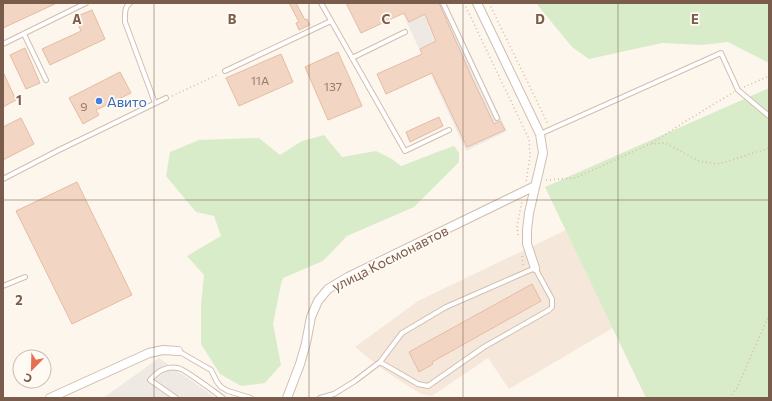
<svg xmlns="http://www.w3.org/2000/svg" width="772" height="401" font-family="Commissioner,sans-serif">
<rect width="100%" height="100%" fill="#fdf6ec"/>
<path fill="#f5e8da" d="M566,230L613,328L509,389L488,358L432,396L421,394L382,369L355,347L418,301Z"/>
<path fill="#efe9e4" d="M398,3H446L507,131L466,151Z
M159,358L216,398H103Z"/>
<path fill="#d8ecc9" d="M536,3H769V63L728,42L702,45L662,43L589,59L572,47Z
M769,88V398H646L545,187Z
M324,135L342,157L376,151L392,159L401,166L440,151L454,146L459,153V162L414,207L347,236L323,261L283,278L281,284L273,324L281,365L265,383L241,386L220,374L201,344V305L204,275L187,256L221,236L214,216L196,212L166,176L170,152L199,140L259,138L280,155L302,141Z"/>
<path fill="#f3d5c3" stroke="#e6bba3" d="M3,3H57L3,28Z
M289,3H296L305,20L307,19L310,25L299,30L296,23L299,22Z
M346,3H439L473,80L494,124L500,121L505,130L467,147L432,73L386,94L377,74L422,54L420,49L436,41L425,14L409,22L404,13L361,33Z
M92,10L105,39L50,65L42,49L81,31L75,17Z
M25,48L40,83L26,89L10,55Z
M338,52L362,106L328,120L305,67Z
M281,54L293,82L239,106L226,78Z
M3,72L16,100L3,107Z
M120,72L131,93L96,110L99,115L83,124L69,98Z
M439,117L443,126L410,142L406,132Z
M21,118L34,144L3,160V127Z
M77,182L132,295L72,324L16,211Z
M532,284L541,301L432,362L433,364L419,372L409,352Z"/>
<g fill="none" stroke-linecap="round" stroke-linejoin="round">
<defs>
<path id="lane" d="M130,3C124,7 125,15 125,22L155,103
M321,3L405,151L449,130
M443,3L497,118
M24,34L46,80
M3,44L86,3
M352,58L405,32
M225,71L331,21
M540,134L721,53L738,90L769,116
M3,179L59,150L166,98
M3,286L25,277
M178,351L211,370L217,382L221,387L228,391L251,398
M176,398L150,380C158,371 166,366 178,368C183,368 216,393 223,398
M320,398L334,394L355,381L380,362L402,333L446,307L535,268L552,299V307L549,310L484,347L428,386L418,384L380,362"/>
<path id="street" d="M477,3L540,134L543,153L529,213L527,230V244L535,268
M50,398L149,353L163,350L178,351
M287,398L300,364L306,343L311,317L318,301L328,289L348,277L535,186"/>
</defs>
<use href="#lane" stroke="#d1beb0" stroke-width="6"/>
<use href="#street" stroke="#d1beb0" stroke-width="10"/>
<path stroke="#d9b8a5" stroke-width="1.5" stroke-dasharray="1 3" stroke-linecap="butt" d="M464,3L529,139L530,156L526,182
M489,3L548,124
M744,87L769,76
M172,96L219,74
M652,143L686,121L734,92
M546,180L575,178L650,144L665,143L699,161L719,164L769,148
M518,235L517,226L522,201
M522,256L523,266
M729,398L737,388L769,315"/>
<use href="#lane" stroke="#fff" stroke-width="4"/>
<use href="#street" stroke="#fff" stroke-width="8"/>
</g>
<path fill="none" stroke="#7a5c4d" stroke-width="1" stroke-opacity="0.55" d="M154,3V398M309,3V398M463,3V398M618,3V398M3,200H769"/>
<circle fill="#3f7fe0" stroke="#fffaf3" stroke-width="1.5" cx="99" cy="101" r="4"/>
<g text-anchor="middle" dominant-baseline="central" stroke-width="3.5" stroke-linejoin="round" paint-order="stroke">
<g font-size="12" fill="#987a6a">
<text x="260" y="80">11А</text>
<text x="333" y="86">137</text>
<text x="84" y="106">9</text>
</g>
<g font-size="14" fill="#366cbe" stroke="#fffaf3" text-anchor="start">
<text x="107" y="101">Авито</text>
</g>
<g font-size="14" fill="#7a5c4d" stroke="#fffaf3">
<text transform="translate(390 258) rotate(-27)">улица Космонавтов</text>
</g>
</g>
<g font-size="13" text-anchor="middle" font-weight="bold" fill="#7a5c4d" stroke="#fffaf3" stroke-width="3.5" stroke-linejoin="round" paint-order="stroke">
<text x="77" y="24">A</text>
<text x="232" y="24">B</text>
<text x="386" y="24">C</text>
<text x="540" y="24">D</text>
<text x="695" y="24">E</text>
<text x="19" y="105">1</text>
<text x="19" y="305">2</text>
</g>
<rect width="772" height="401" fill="none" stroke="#7a5c4d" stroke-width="8"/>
<g transform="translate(32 369) rotate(203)"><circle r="19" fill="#fffaf3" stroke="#cabbb1"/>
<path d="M0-3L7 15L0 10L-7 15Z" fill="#e76f51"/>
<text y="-6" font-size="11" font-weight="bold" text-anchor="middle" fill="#7a5c4d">С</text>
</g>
</svg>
